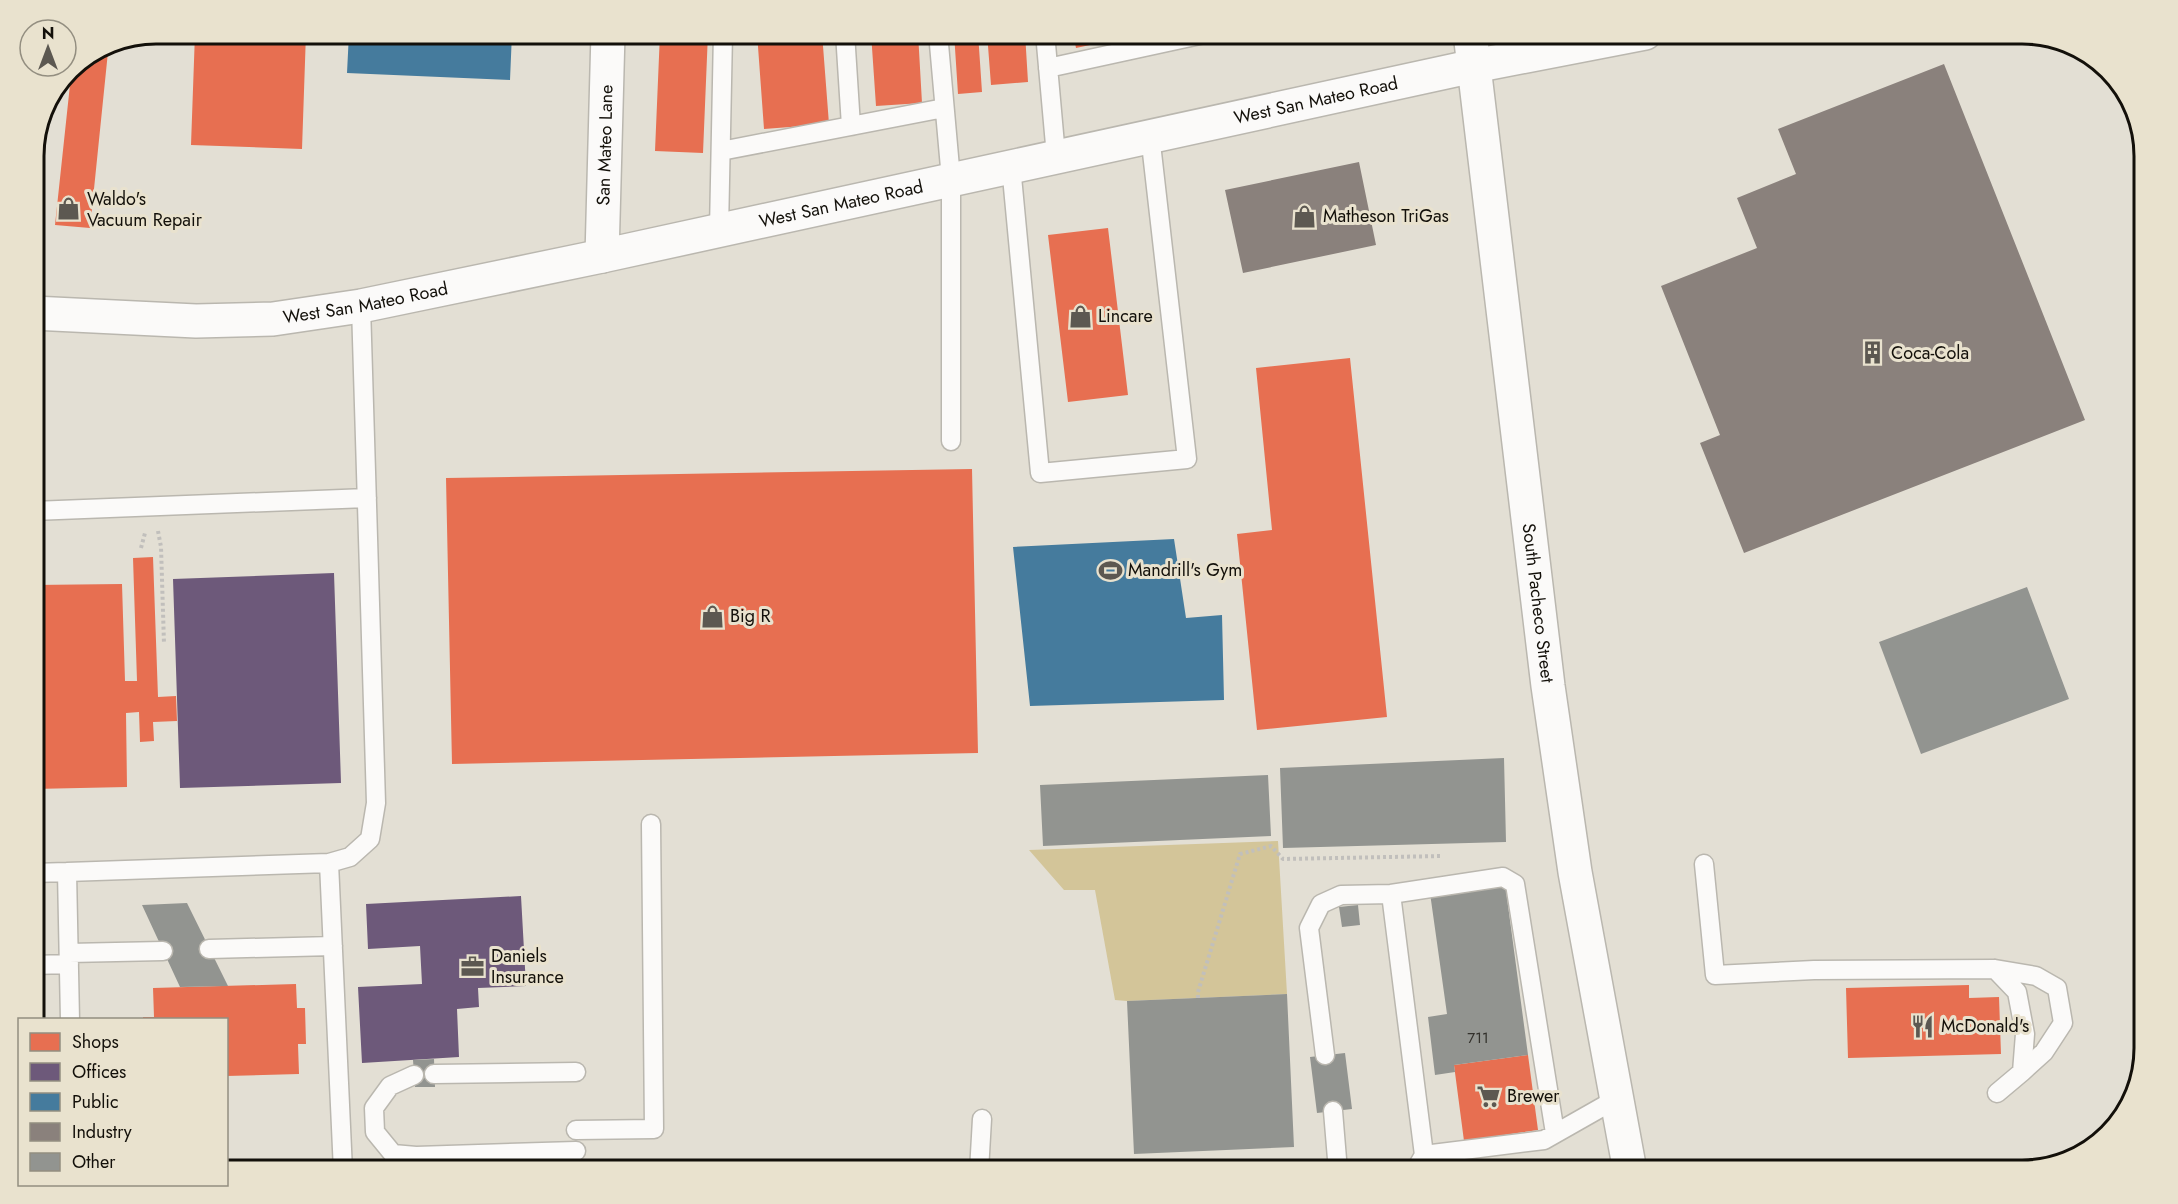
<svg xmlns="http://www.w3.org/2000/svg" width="2178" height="1204" font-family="Jost,sans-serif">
<rect width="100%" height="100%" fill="#e3dfd4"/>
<path fill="#d3c599" d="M1278,841L1287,994L1127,1001L1115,1000L1095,890H1064L1029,850Z"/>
<path fill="#e76f51" d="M195,33H306L302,149L191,145Z
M660,33H708L703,153L655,151Z
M757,33H822L829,124L764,129Z
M871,33H918L922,103L876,106Z
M954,33H978L982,92L958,94Z
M987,33H1025L1028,82L991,85Z
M1073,33H1140L1141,34L1076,48Z
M109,42L90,228L55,225L72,66Z
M1108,228L1128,395L1068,402L1048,235Z
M1350,358L1387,717L1257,730L1237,534L1272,530L1256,368Z
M972,469L978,753L452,764L446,478Z
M153,557L158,697L176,696L177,721L153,722L154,741L140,742L139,712L126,713L127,787L33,789V585L122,584L125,681H137L133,558Z
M296,984L297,1008H305L306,1044H298L299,1074L226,1076V1020H143V1017H154L153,988Z
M1969,985V998L1999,997L2001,1054L1848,1058L1846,988Z
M1528,1055L1538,1130L1464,1141L1454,1065Z"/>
<path fill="#6d597a" d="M334,573L341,783L180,788L173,579Z
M521,896L526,986L478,988L479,1007L457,1009L459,1057L362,1063L358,987L422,984L420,946L368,949L366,904Z"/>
<path fill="#457b9d" d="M349,33H512L510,80L347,73Z
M1174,539L1186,618L1222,615L1224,700L1030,706L1013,547Z"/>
<path fill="#8a817c" d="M1944,64L2085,420L1744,553L1700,443L1720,435L1661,286L1757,248L1737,198L1796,174L1778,129Z
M1359,162L1376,245L1243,273L1225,190Z"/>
<path fill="#929490" d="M2027,587L2069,699L1921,754L1879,642Z
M1504,758L1506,842L1283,848L1280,768Z
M1268,775L1271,836L1043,846L1040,785Z
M1505,883L1528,1055L1454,1065L1455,1072L1435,1075L1428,1017L1447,1014L1430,893Z
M187,903L228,986L180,987L142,905Z
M1358,905L1360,925L1342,927L1339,907Z
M1287,994L1294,1147L1134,1154L1127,1001Z
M1345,1053L1352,1109L1317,1113L1310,1057Z
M434,1059L435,1087H415L413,1060Z"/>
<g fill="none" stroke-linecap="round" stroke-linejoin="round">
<defs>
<path id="service" d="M845,33L851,126
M938,33L951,179V441
M1045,33L1056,156
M1048,68L1209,33
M721,151L944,108
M1011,166L1040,473L1187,459L1150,135
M719,230L723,33
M33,511L367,498
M329,863L350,857L370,839L376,803L361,306
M1704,864L1715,975L1814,970L1995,969L2017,992L2025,1034L2022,1072L1997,1093
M67,872L329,863L343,1171
M33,873L67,872L70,1020
M1391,894L1424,1155
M209,949L333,946
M69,953L163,951
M33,965L69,964
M1995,969L2036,976L2057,988L2063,1023L2044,1052L2022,1072
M1325,1055L1309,928L1321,904L1341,895L1391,894L1503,877L1515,884L1555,1133
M434,1074L576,1072
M414,1075L390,1086L374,1108L375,1132L393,1154L416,1156L576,1151
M1333,1111L1338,1171
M576,1130L654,1129L651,824
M979,1171L982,1119
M1415,1171L1424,1155L1544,1140L1618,1098"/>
<g id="minor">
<path id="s1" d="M602,256L608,33"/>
</g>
<g id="tertiary">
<path id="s2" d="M1470,33L1548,686L1575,872L1630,1171"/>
<path id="s3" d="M33,313L196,321L273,319L361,306L602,256L1474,66L1645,33"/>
</g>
</defs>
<use href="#service" stroke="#bab7af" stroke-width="21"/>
<use href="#minor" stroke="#bab7af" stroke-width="36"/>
<use href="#tertiary" stroke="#bab7af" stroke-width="36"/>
<path stroke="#c1bfbc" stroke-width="4" stroke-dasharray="3 3" stroke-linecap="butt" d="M158,531L161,547L164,644
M141,548L145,533
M1198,998V992L1240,854L1271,846L1283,859L1443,856"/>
<use href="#service" stroke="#fbfaf9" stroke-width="18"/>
<use href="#minor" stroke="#fbfaf9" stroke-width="33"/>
<use href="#tertiary" stroke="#fbfaf9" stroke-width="33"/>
</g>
<defs>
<symbol id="shop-bare" viewBox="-9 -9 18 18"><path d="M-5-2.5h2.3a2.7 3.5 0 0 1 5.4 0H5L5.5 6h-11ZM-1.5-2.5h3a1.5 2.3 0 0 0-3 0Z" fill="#5c5851" stroke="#e9e2ce" stroke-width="2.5" paint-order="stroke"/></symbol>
<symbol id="building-bare" viewBox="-9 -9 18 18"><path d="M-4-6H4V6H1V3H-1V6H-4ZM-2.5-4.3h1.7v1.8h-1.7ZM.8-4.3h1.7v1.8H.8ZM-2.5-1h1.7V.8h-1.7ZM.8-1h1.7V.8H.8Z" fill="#5c5851" stroke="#e9e2ce" stroke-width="2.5" paint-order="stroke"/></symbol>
<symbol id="stadium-bare" viewBox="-9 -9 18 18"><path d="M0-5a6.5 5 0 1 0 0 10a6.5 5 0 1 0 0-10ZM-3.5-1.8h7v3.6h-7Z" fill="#5c5851" stroke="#e9e2ce" stroke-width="2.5" paint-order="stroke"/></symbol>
<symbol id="office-bare" viewBox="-9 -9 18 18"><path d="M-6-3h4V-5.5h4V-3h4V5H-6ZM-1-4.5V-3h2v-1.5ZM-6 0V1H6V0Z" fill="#5c5851" stroke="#e9e2ce" stroke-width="2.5" paint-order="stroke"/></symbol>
<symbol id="restaurant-bare" viewBox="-9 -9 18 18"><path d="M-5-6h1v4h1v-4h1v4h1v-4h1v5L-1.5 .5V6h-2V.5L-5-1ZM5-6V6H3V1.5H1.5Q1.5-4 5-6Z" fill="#5c5851" stroke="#e9e2ce" stroke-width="2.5" paint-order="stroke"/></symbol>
<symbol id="supermarket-bare" viewBox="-9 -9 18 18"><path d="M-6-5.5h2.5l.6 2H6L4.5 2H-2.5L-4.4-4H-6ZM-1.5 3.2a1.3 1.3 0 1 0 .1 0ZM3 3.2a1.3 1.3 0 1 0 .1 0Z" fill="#5c5851" stroke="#e9e2ce" stroke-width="2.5" paint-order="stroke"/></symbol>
</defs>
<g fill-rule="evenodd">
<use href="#shop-bare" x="52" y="192" width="33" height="33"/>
<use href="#shop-bare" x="1288" y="200" width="33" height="33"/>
<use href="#shop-bare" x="1064" y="300" width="33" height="33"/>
<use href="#building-bare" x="1856" y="336" width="33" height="33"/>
<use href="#stadium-bare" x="1094" y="554" width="33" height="33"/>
<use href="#shop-bare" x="696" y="600" width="33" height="33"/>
<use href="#office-bare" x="456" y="950" width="33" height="33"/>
<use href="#restaurant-bare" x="1906" y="1010" width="33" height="33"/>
<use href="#supermarket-bare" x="1472" y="1080" width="33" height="33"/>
</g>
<g text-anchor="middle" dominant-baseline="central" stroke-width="6" stroke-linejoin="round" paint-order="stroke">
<g font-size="15" fill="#33312c">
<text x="1478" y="1038">711</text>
</g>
<g font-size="18" fill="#13100a" stroke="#e9e2ce">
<text stroke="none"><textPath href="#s3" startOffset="1306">West San Mateo Road</textPath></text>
<text stroke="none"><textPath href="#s1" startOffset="111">San Mateo Lane</textPath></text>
<text stroke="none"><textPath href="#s3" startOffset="820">West San Mateo Road</textPath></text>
<text stroke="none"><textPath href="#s3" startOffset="334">West San Mateo Road</textPath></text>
<text stroke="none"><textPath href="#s2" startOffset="574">South Pacheco Street</textPath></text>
</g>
<g font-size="18" fill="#13100a" stroke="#e9e2ce" text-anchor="start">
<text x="87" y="199">Waldo's<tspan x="87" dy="21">Vacuum Repair</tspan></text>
<text x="1323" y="216">Matheson TriGas</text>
<text x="1098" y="316">Lincare</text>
<text x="1891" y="353">Coca-Cola</text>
<text x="1128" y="570">Mandrill's Gym</text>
<text x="730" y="616">Big R</text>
<text x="491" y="956">Daniels<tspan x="491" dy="21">Insurance</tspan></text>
<text x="1941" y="1026">McDonald's</text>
<text x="1507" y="1096">Brewer</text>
</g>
</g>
<path d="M0 0H2178V1204H0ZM156 44H2022A112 112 0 0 1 2134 156V1048A112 112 0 0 1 2022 1160H156A112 112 0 0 1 44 1048V156A112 112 0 0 1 156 44Z" fill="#e9e2ce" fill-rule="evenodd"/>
<path fill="none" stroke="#13100a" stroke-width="3" d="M156 44H2022A112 112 0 0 1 2134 156V1048A112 112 0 0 1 2022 1160H156A112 112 0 0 1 44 1048V156A112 112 0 0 1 156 44Z"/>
<rect x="18" y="1018" width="210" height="168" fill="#e9e2ce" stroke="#938e80" stroke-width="1.5"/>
<rect x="30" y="1033" width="30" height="18" fill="#e76f51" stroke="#938e80" stroke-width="1.5"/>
<text x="72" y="1048" font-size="18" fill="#13100a">Shops</text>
<rect x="30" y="1063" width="30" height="18" fill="#6d597a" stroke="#938e80" stroke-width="1.5"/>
<text x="72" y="1078" font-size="18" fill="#13100a">Offices</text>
<rect x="30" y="1093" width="30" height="18" fill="#457b9d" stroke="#938e80" stroke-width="1.5"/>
<text x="72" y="1108" font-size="18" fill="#13100a">Public</text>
<rect x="30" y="1123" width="30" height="18" fill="#8a817c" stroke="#938e80" stroke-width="1.5"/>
<text x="72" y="1138" font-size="18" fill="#13100a">Industry</text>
<rect x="30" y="1153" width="30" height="18" fill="#929490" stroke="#938e80" stroke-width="1.5"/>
<text x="72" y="1168" font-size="18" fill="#13100a">Other</text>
<g transform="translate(48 48)"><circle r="28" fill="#e9e2ce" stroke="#938e80" stroke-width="1.5"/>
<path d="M0-4.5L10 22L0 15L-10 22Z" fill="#5c5851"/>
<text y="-9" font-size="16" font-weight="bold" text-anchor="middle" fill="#13100a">N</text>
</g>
</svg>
